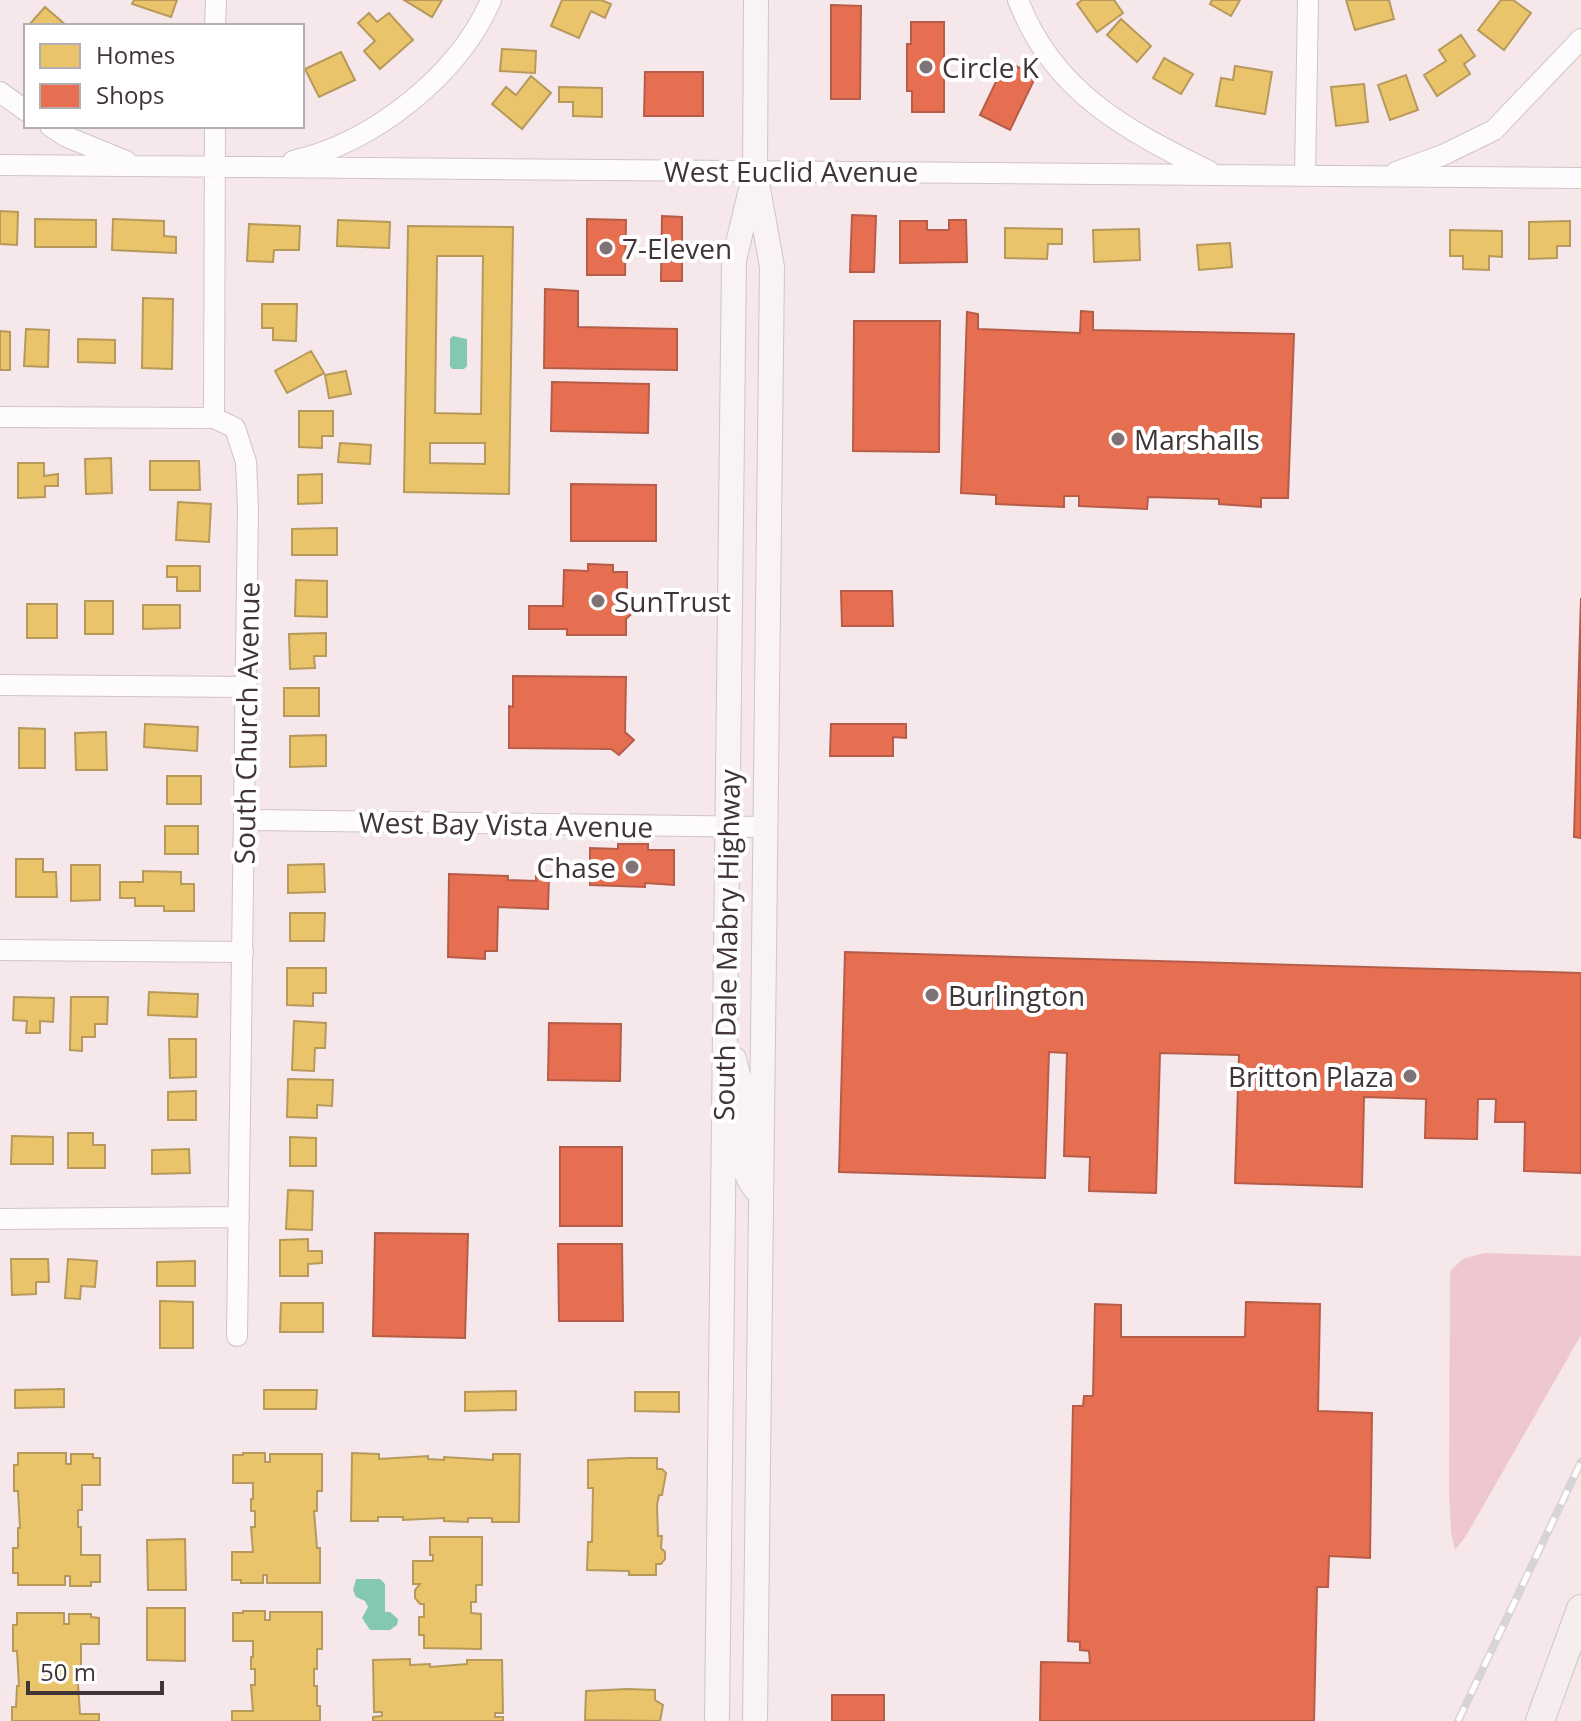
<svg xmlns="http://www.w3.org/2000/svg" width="1581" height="1721" font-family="'Open Sans',sans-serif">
<rect width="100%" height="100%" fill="#f5e7ea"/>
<path fill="#efc7d0" d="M1484,1253L1581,1256V1335L1466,1536L1455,1550L1451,1533L1449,1491L1450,1271L1463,1259Z"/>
<path fill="#84c8b2" d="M453,336L467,339V366L464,369H452L450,366V339Z
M356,1579H380L385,1584V1612H390L398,1619L397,1625L390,1630H370L362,1618L368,1607L365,1601L356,1597L353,1590Z"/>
<path fill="#e9c46a" stroke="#b7995b" stroke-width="2" fill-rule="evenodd" d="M134,0H177L171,17L132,4Z
M404,0H442L432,17Z
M562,0H601L611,4L605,18L591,11L579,38L551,26Z
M1082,0H1114L1123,13L1097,32L1077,4Z
M1212,0H1240L1231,16L1210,4Z
M1346,0H1389L1394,19L1355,30Z
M1501,0H1513L1531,13L1504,50L1478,30Z
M45,7L67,26H28Z
M369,13L377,22L389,13L413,40L380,69L364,51L375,41L358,23Z
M1121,19L1151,46L1137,62L1107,35Z
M1461,35L1475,56L1464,64L1470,74L1437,96L1424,75L1446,61L1439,50Z
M502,49L536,51L535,73L500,71Z
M341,52L355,80L319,97L305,69Z
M1164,58L1193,74L1181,94L1153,78Z
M1235,66L1272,72L1265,114L1216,106L1221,78L1233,80Z
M1406,75L1418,110L1390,120L1378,85Z
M531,76L551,93L522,129L492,104L506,87L516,95Z
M1364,84L1368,122L1336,126L1331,87Z
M559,87L602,88V117L573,116V102H559Z
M0,211L18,212L17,245L0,244Z
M35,219L96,220V247H35Z
M113,219L164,221V236L176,237V253L112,250Z
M338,220L390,222L389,248L337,246Z
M1570,221V246H1557V258L1529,259V222Z
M249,224L300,226L299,250H274L273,262L247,261Z
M408,226L513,227L509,494L404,492ZM437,256H483L481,414L435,413ZM430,443H485V464L430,463Z
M1005,228L1062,229V244H1048L1047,259L1005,258Z
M1139,229L1140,260L1094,262L1093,230Z
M1450,230L1502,231V257L1489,256V270L1463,269V256H1450Z
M1230,243L1232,267L1199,270L1197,245Z
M143,298L173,299L172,369L142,368Z
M262,304H297L296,341L273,340V328H262Z
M26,329L49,330L48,367L24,366Z
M0,331L10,332V370H0Z
M78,339L115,340V363L78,362Z
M311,351L324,373L287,393L275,371Z
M346,371L351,394L329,398L325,375Z
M299,411H333V436H322V448L299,447Z
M340,443L371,445L370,464L338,462Z
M111,458L112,493L86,494L85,459Z
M150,461H199L200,490H150Z
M18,463H44V476L58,474V486H45V497L18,498Z
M322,474V503L298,504V475Z
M178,502L211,504L209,542L176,540Z
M337,528V555H292V529Z
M167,566H200V591H177V577H167Z
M296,580L327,581V617L295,616Z
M85,601H113V634H85Z
M27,604H57V638H27Z
M143,605H180V628L143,629Z
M326,633V656H314L315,668L290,669L289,634Z
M284,688H319V716H284Z
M145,724L198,727L197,751L144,747Z
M19,728L45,729V768H19Z
M106,732L107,770H76L75,733Z
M326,735V766L290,767V736Z
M167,776H201V804H167Z
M165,826H198V854H165Z
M16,859H43V872H56L57,897H16Z
M324,864L325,892L288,893V865Z
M71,865H100V900L71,901Z
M143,871L181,872V884H194V911H164V906H135V898H120V882H143Z
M290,913H325L324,941H290Z
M287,968H326V993H313V1006L287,1005Z
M149,992L198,994L197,1017L148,1015Z
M14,997L54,998L53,1022L40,1021V1033H26L27,1021L13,1020Z
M71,997H108L107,1024H95V1037H82V1051L70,1050Z
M294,1021L326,1023L325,1048H315L314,1071L292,1070Z
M169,1039H196V1077L170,1078Z
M288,1079L333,1080L332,1106L317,1105V1118L287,1117Z
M196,1091V1120H168V1092Z
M68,1133H93V1145H105V1168H68Z
M12,1136L53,1137V1164H11Z
M290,1137L316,1138V1166H290Z
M189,1149L190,1173L152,1174V1150Z
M288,1190L313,1191L312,1230L286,1229Z
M308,1239V1251H322V1263L308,1264V1276H280V1240Z
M11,1259H48L49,1282H36V1294L12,1295Z
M68,1259L97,1261L95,1287L81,1286L80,1299L65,1298Z
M195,1261V1286H157V1262Z
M160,1301L193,1302V1348H160Z
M281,1303H323V1332H280Z
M64,1389V1407L15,1408V1390Z
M264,1390H317L316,1409H264Z
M516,1391V1410L465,1411V1392Z
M635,1392H679V1412L635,1411Z
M18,1453H66V1464H71V1454H93V1458H100V1485H82V1510H78V1527H81V1555H100V1582H91V1586H70V1576H65V1585H18V1573H13V1548H18V1528H20L18,1491H14V1465H18Z
M243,1453H265V1462H270V1454H322V1491H317V1511H314L317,1548H320V1583H267V1575H263V1583H241V1580H232V1552H253L251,1527H255V1511H251V1499H253V1483H233V1455H243Z
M352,1453L379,1454V1459L428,1456V1459L444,1460V1457L493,1460V1454H520L519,1522H492V1518H468V1522L444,1521V1518L403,1520V1517H378V1521H351Z
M630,1458H657V1469H662L666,1473L662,1495H659L657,1505L658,1536H662L661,1548L665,1552V1559L661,1564H656V1575H629V1571L587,1570L588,1542H592L593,1488H588V1460Z
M430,1537H482V1585H476V1602H471V1613L481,1614V1649L424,1648V1635H419V1617H424V1604H420L415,1598V1590L420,1584H413V1561H433V1555H430Z
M185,1539L186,1590H148L147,1540Z
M147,1608H185V1661L147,1660Z
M243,1611H265V1620H270V1612H322V1649H317V1669H314V1686H317V1706H320V1721H232V1711H253L251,1685H255V1669H251V1657H253V1641H233V1613H243Z
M17,1613H64V1624H69V1614H91V1617L99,1618V1644H81V1670H77L80,1714H99V1721H12V1707H16L17,1686H19L17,1651H13V1625H17Z
M410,1659V1665L430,1664V1667L467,1664V1660H502L503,1713H495V1717H503V1721H373V1717L382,1716V1712H374L373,1660Z
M627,1689L655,1690V1700L663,1705L660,1721L585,1720L586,1691Z"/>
<path fill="#e76f51" stroke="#b55d49" stroke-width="2" d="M831,5L861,6L860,99H831Z
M911,22H944V112H912V91H907V44H911Z
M1006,61L1036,76L1010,130L980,115Z
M645,72H703V116H644Z
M852,215L876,216L874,272H850Z
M662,216L682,217V281H661Z
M587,219L626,220L625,275H587Z
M949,220H966L967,262L900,263V221H927V230H949Z
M545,289L578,291V327L677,329V370L544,368Z
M1081,311L1093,312V330L1294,334L1288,498H1261V507L1219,504V499L1148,497L1147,509L1079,506V496H1064V507L996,504V495L961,493L967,312L978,314V329L1080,333Z
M854,321H940L939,452L853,451Z
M552,382L649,384L648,433L551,431Z
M571,484L656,485V541H571Z
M588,564L613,565V572H627V595L638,608L626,619V635H567V629H529V606H563L564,570L588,571Z
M841,591H892L893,626H842Z
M1581,598V838L1574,837Z
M513,676L626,677L625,732L634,740L619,755L611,749L509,748V706L513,707Z
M831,724H906V738L893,737V756H830Z
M618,844H648V850H674V885L645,883V887L590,885V848L618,849Z
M449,874L508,876V880L536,881V876L549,877L548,909L498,907L497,951H485V959L448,957Z
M845,952L1581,973V1173L1524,1171L1525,1122H1495L1496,1099H1478L1477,1139L1425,1138L1426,1099L1364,1097L1362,1187L1235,1183L1239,1055L1160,1053L1156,1193L1089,1191L1090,1157L1064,1156L1067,1053L1049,1052L1045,1178L839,1172Z
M549,1023L621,1024L620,1081L548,1080Z
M560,1147H622V1226H560Z
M375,1233L468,1234L465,1338L373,1336Z
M558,1244H622L623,1321H559Z
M1246,1302L1320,1304L1318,1411L1372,1413L1370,1558L1329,1556L1328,1587H1317L1314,1721H1040L1041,1662L1090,1663L1089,1651L1080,1650V1642L1068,1641L1073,1406H1083L1084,1396H1093L1095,1304L1121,1305V1337H1245Z
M832,1695H884V1721H832Z"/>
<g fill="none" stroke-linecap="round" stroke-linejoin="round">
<defs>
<path id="minor" d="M1018,0C1053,92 1126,130 1209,171
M215,26L216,0
M0,92L26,111
M50,126L67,137L126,161
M293,161C373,143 459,75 491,0
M0,165L1581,178
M1396,172L1443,155L1494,130L1581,39
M1305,175L1308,0
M0,417L214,418L235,428L246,462L248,508L237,1336
M214,418L215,126
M0,685L247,687
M246,820L765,827
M0,950L243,952
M0,1219L239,1217"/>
<path id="major" d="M734,1059C737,1071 741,1084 742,1096C746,1129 733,1167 759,1193
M717,1721L734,260L753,181
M755,1721L772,267L755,171L756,0"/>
<path id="highway" d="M1540,1721L1581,1609"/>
</defs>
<use href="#minor" stroke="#d1c4c7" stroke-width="22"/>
<use href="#major" stroke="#cec6c8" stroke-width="26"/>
<use href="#highway" stroke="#cec6c8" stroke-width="30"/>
<use href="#minor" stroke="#fefbfc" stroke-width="20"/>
<use href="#major" stroke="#f9f3f4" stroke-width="24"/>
<use href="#highway" stroke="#f6edef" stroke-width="28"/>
<defs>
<path id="rail" d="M1458,1721L1581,1462"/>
</defs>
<use href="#rail" stroke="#d8d3d5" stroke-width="8"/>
<use href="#rail" stroke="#fff" stroke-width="5" stroke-dasharray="15" stroke-linecap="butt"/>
</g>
<g fill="#807376" stroke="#fff" stroke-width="3">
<circle cx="926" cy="67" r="8"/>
<circle cx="606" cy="248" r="8"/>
<circle cx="1118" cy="439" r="8"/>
<circle cx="598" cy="601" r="8"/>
<circle cx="632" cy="867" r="8"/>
<circle cx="932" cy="995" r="8"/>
<circle cx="1410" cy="1076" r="8"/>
</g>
<g text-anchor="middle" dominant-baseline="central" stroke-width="8" stroke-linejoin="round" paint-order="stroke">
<g font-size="28" fill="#413437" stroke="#fff" text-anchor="start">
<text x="942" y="67">Circle K</text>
<text x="622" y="248">7-Eleven</text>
<text x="1134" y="439">Marshalls</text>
<text x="614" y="601">SunTrust</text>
<text x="616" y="867" text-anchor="end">Chase</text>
<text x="948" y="995">Burlington</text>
<text x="1394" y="1076" text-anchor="end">Britton Plaza</text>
</g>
<g font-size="28" fill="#413437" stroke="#fff">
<text x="791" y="171">West Euclid Avenue</text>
<text transform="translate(246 723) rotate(-89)">South Church Avenue</text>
<text transform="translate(506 824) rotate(1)">West Bay Vista Avenue</text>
<text transform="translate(726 945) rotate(-89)">South Dale Mabry Highway</text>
</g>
</g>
<rect x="24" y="24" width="280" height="104" fill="#ffffff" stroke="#b3aeaf" stroke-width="2"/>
<rect x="40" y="44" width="40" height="24" fill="#e9c46a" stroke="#b3aeaf" stroke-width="2"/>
<text x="96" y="64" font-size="24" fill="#413437">Homes</text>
<rect x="40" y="84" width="40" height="24" fill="#e76f51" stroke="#b3aeaf" stroke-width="2"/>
<text x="96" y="104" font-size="24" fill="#413437">Shops</text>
<path d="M28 1681v12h134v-12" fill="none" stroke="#413437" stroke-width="4"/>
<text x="40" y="1681" font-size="24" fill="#413437" stroke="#ffffff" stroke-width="6" paint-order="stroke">50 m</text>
</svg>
